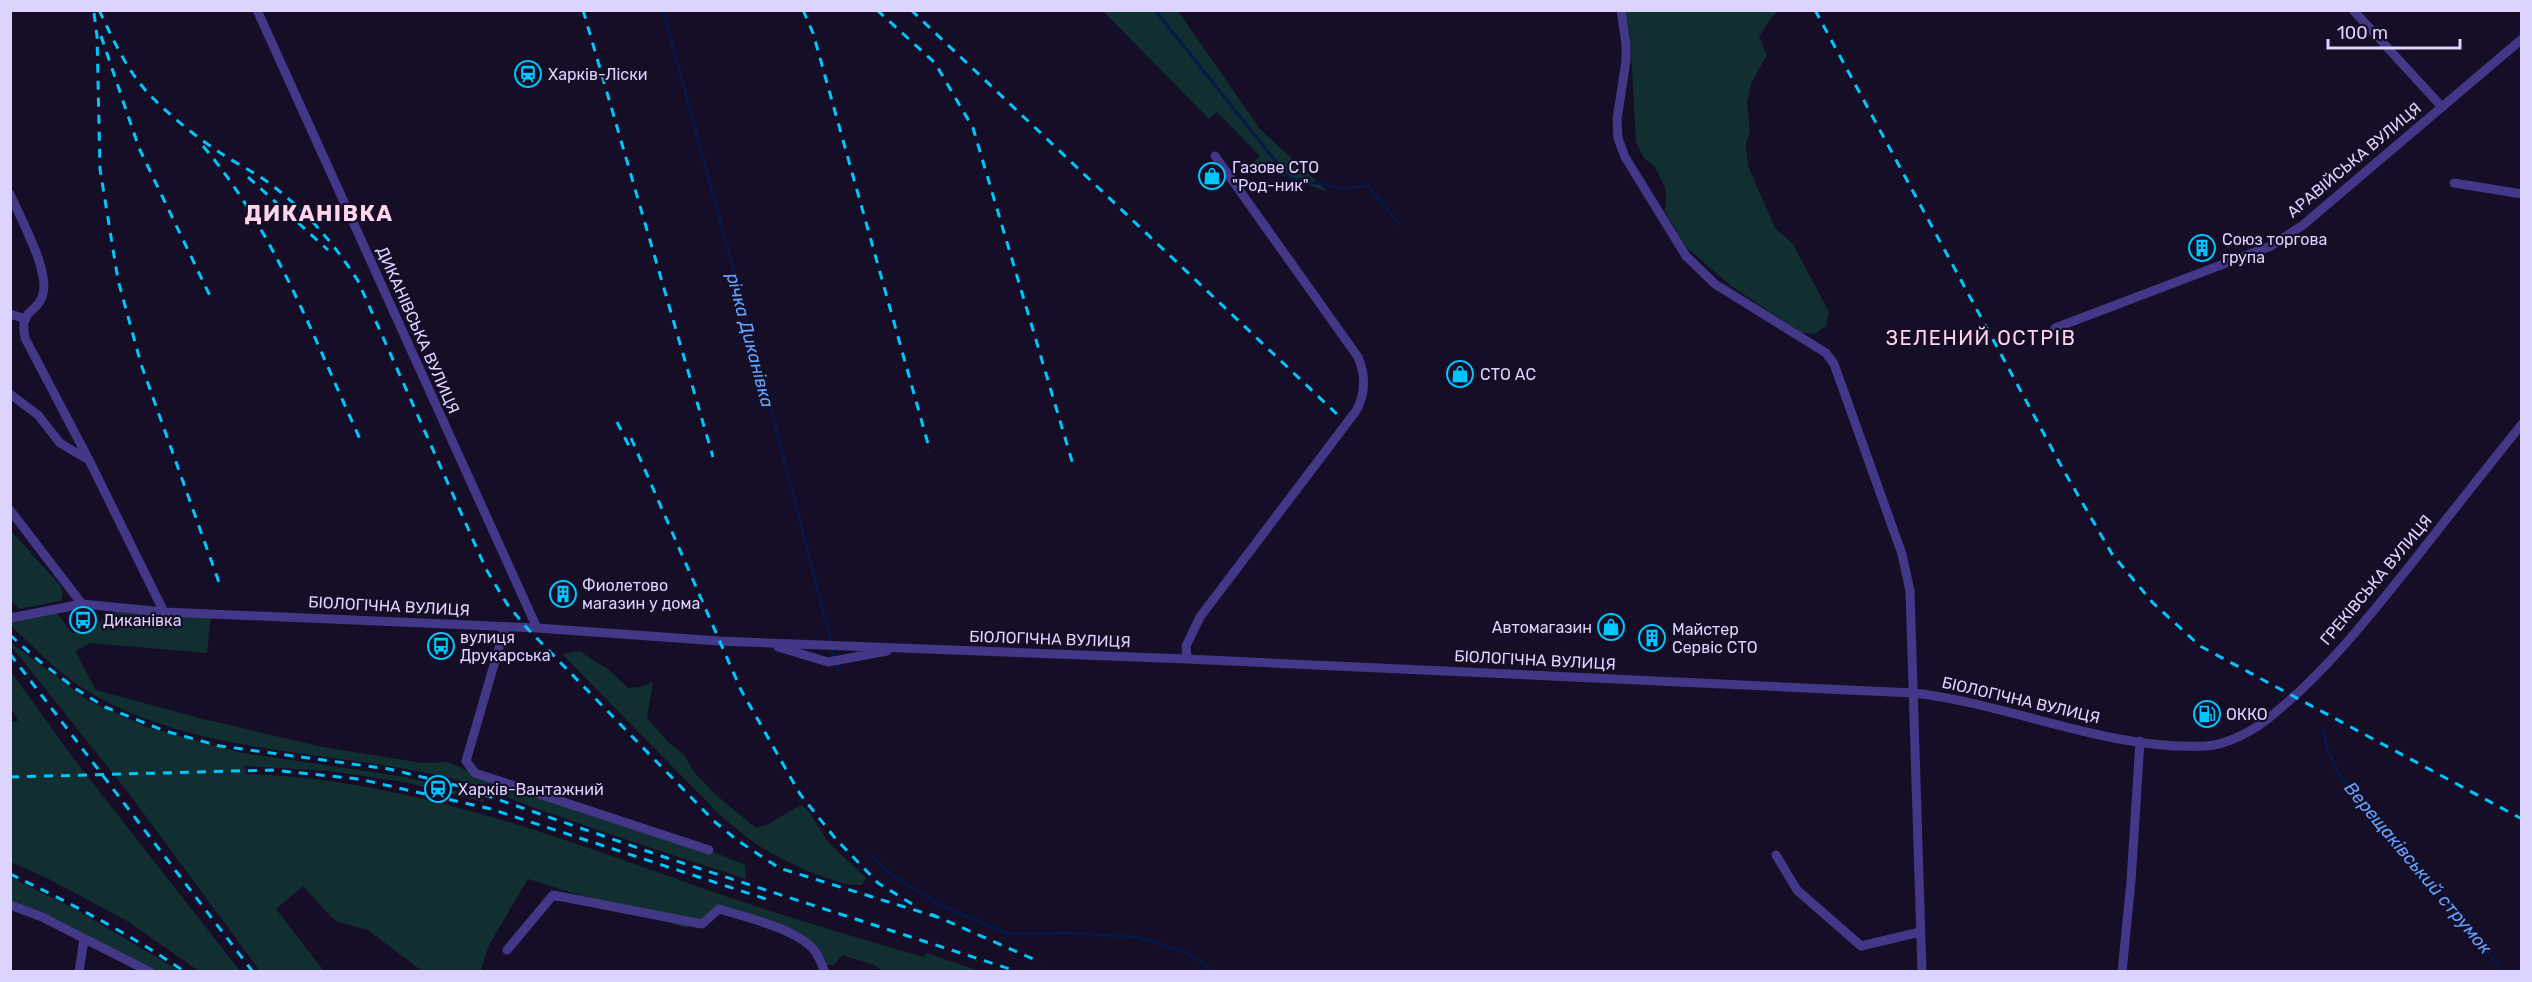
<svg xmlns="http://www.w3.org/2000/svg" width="2532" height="982" font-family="Rubik,sans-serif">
<rect width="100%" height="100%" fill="#150e26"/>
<path fill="#112e31" d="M1103,11H1178L1260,129L1328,192L1255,166L1252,163L1260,156L1217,112L1209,119Z
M1625,11H1779L1771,18L1759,37L1767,55L1751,83L1747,103L1750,131L1746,144L1748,166L1775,228L1793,244L1829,312L1826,326L1815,334L1802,333L1731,286L1686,247L1665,211L1666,190L1655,167L1644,158L1636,142L1630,34Z
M10,530L60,585L63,593L61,601L19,609L12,601Z
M117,607L211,614L207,653L91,643L75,651L96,690L203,719L323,747L422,763L448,762L474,774L709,850L745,865L746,879C675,856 605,833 535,808C507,797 480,786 450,778C331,750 203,756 94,695C63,678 37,650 11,626V622L56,612L72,633L90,631Z
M10,642L89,701L149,728L243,753L406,777L484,799V802L404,782L330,771L244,766L246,774C412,779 565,840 719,894C786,917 855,937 923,957L927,953L979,971H882L874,965L842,955L834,965H822L806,943L719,909L686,928L528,879L489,945L481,969L482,971H422L368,930L338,922L330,916L303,886L276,909L324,971H260L130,795L11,646Z
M579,651L609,670L628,688L641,687L653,682L647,718L667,741L685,756L694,772L716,795L756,828L768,824L801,805L809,811L828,842L866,878L862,885C844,886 830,879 813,873C774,857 751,843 719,814L562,654Z
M11,672L74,759L240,971H199L127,921L49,879L11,862V722L18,721L11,708Z
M10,877L75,909L180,971H150L11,902Z"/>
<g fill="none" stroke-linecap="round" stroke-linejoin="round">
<path stroke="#071746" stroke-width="3" d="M663,10L770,404L831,642
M1155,10L1289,178L1341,188L1368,186L1399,224
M832,649L838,670
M2323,729L2327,748L2339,774L2361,804L2504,972
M870,854L890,874L940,905L1009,934L1068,933L1137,937L1188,953L1214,972"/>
<path stroke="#433788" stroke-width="9" d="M257,10L537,628
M1621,10L1626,44V61L1617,119L1618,138L1625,157L1686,256L1715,284L1826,353L1834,364L1902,554L1910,591L1922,972
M2353,10L2442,107
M2454,183L2522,194
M10,194C20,218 52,274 42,297C36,314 19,309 25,338L89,460L164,612
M10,314L26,319
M2055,328L2271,246L2303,225L2522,39
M10,394L38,415L60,443L87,459
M10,510L82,604
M10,618L82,604L164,612L537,628L719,641L1187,659L1914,693C2010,704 2109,751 2205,746C2227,745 2253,731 2270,717C2324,674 2369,617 2412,563C2448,517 2485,470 2522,424
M505,627L466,761L475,773L709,850
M778,647L828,662L887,651
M1187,659L1186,646L1200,617L1356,411C1366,393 1366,376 1358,357L1215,156
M1776,855L1797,890L1861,946L1920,932
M10,905L42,917L150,972
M507,950L553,895L702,924L719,909C745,917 797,929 814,950C819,956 822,965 825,972
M79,972L84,939
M2122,972L2131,881L2140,741"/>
<path stroke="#00c6fe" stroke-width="3" stroke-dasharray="9 8" stroke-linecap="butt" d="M99,10C113,39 126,69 148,93C170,116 196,137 222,154C237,164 254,172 269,183C305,210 334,243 358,281L486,569L507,604L527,628L715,822L737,840L779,868L937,917
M583,10L713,457
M803,10L813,33L930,451
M877,10L935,63L973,128L1074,468
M911,10L1340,417
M1815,10L2064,471L2112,554L2153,603L2200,646L2522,819
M94,13L97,36L100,169L118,280L141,364L221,588
M101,36L139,148L210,296
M203,146C275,231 314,339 360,439
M248,177L328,250
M617,422L630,448
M631,438L741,690L800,794L835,838L878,883L912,904
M10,635L38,660L76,689L105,707L165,731L220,746L389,769L459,786L667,858L1019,972
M10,654L253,972
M10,777L272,770L359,779L491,809L772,901
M10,874C70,903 130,934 185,972
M931,914L1040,962
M2521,972L2522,971"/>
</g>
<defs>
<symbol id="station-ring" viewBox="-11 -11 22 22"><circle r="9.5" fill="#150e26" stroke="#00c6fe" stroke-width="1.5"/><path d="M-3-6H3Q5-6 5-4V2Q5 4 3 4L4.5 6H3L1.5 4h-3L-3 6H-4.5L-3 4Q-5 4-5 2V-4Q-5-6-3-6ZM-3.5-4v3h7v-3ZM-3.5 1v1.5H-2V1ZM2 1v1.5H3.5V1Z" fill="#00c6fe"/></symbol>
<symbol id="shop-ring" viewBox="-11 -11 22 22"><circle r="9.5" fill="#150e26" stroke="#00c6fe" stroke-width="1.5"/><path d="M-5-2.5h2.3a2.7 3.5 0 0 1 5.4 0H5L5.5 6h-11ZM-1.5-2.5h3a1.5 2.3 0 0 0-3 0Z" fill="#00c6fe"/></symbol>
<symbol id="building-ring" viewBox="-11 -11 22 22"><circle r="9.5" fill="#150e26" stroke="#00c6fe" stroke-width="1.5"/><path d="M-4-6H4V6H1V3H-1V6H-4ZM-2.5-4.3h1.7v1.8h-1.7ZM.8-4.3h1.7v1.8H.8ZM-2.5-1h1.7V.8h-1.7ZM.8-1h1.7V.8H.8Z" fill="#00c6fe"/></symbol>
<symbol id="bus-ring" viewBox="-11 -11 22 22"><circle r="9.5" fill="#150e26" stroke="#00c6fe" stroke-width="1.5"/><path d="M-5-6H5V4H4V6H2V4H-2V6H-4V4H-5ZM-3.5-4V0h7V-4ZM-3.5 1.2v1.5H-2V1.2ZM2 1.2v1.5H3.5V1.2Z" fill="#00c6fe"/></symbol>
<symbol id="fuel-ring" viewBox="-11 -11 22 22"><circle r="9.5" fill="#150e26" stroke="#00c6fe" stroke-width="1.5"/><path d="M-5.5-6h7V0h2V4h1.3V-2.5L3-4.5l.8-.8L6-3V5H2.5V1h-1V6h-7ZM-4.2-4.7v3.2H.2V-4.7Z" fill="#00c6fe"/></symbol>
</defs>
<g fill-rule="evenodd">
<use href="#station-ring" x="513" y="59" width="30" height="30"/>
<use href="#shop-ring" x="1197" y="161" width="30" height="30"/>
<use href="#building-ring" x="2187" y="233" width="30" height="30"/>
<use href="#shop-ring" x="1445" y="359" width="30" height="30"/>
<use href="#building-ring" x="548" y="579" width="30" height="30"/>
<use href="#bus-ring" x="68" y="605" width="30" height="30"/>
<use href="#shop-ring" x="1596" y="612" width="30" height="30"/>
<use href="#building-ring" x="1637" y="623" width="30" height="30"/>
<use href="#bus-ring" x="426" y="631" width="30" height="30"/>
<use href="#fuel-ring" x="2192" y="699" width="30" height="30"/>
<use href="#station-ring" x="423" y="774" width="30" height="30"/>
</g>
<g text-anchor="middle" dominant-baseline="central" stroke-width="4.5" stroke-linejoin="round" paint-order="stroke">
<g font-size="16" fill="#ddd3ff" stroke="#150e26" text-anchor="start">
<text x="548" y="74">Харків-Ліски</text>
<text x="1232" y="167">Газове СТО<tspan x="1232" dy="18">"Род-ник"</tspan></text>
<text x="2222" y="239">Союз торгова<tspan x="2222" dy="18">група</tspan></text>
<text x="1480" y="374">СТО АС</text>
<text x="582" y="585">Фиолетово<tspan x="582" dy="18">магазин у дома</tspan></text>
<text x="103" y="620">Диканівка</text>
<text x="1592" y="627" text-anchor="end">Автомагазин</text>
<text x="1672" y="629">Майстер<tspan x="1672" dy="18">Сервіс СТО</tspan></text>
<text x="460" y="637">вулиця<tspan x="460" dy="18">Друкарська</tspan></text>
<text x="2226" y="714">ОККО</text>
<text x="458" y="789">Харків-Вантажний</text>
</g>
<g font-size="16" fill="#ddd3ff" stroke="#150e26">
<text transform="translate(2354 160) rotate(-40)">АРАВІЙСЬКА ВУЛИЦЯ</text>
<text transform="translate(418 330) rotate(66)">ДИКАНІВСЬКА ВУЛИЦЯ</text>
<text transform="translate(2376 580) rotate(-50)">ГРЕКІВСЬКА ВУЛИЦЯ</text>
<text transform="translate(389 606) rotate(3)">БІОЛОГІЧНА ВУЛИЦЯ</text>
<text transform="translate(1050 639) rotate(2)">БІОЛОГІЧНА ВУЛИЦЯ</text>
<text transform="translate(1535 660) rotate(3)">БІОЛОГІЧНА ВУЛИЦЯ</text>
<text transform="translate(2021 700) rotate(13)">БІОЛОГІЧНА ВУЛИЦЯ</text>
</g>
<g font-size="18" font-style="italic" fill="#61a3ff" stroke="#150e26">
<text transform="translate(750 340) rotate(75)">річка Диканівка</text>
<text transform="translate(2418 868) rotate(50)">Верещаківський струмок</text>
</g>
<g font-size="20" letter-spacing="1.5" fill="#ffd5eb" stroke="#150e26">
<text x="1981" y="338">ЗЕЛЕНИЙ ОСТРІВ</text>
</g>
<g font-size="22" font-weight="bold" letter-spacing="1.5" fill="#ffd5eb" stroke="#150e26">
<text x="319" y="213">ДИКАНІВКА</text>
</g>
</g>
<rect width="2532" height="982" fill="none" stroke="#ddd3ff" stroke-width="24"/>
<path d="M2328 39v9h132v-9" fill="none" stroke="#ddd3ff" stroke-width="3"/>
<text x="2337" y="39" font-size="18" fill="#ddd3ff" stroke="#150e26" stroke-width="4.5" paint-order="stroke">100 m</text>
</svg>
